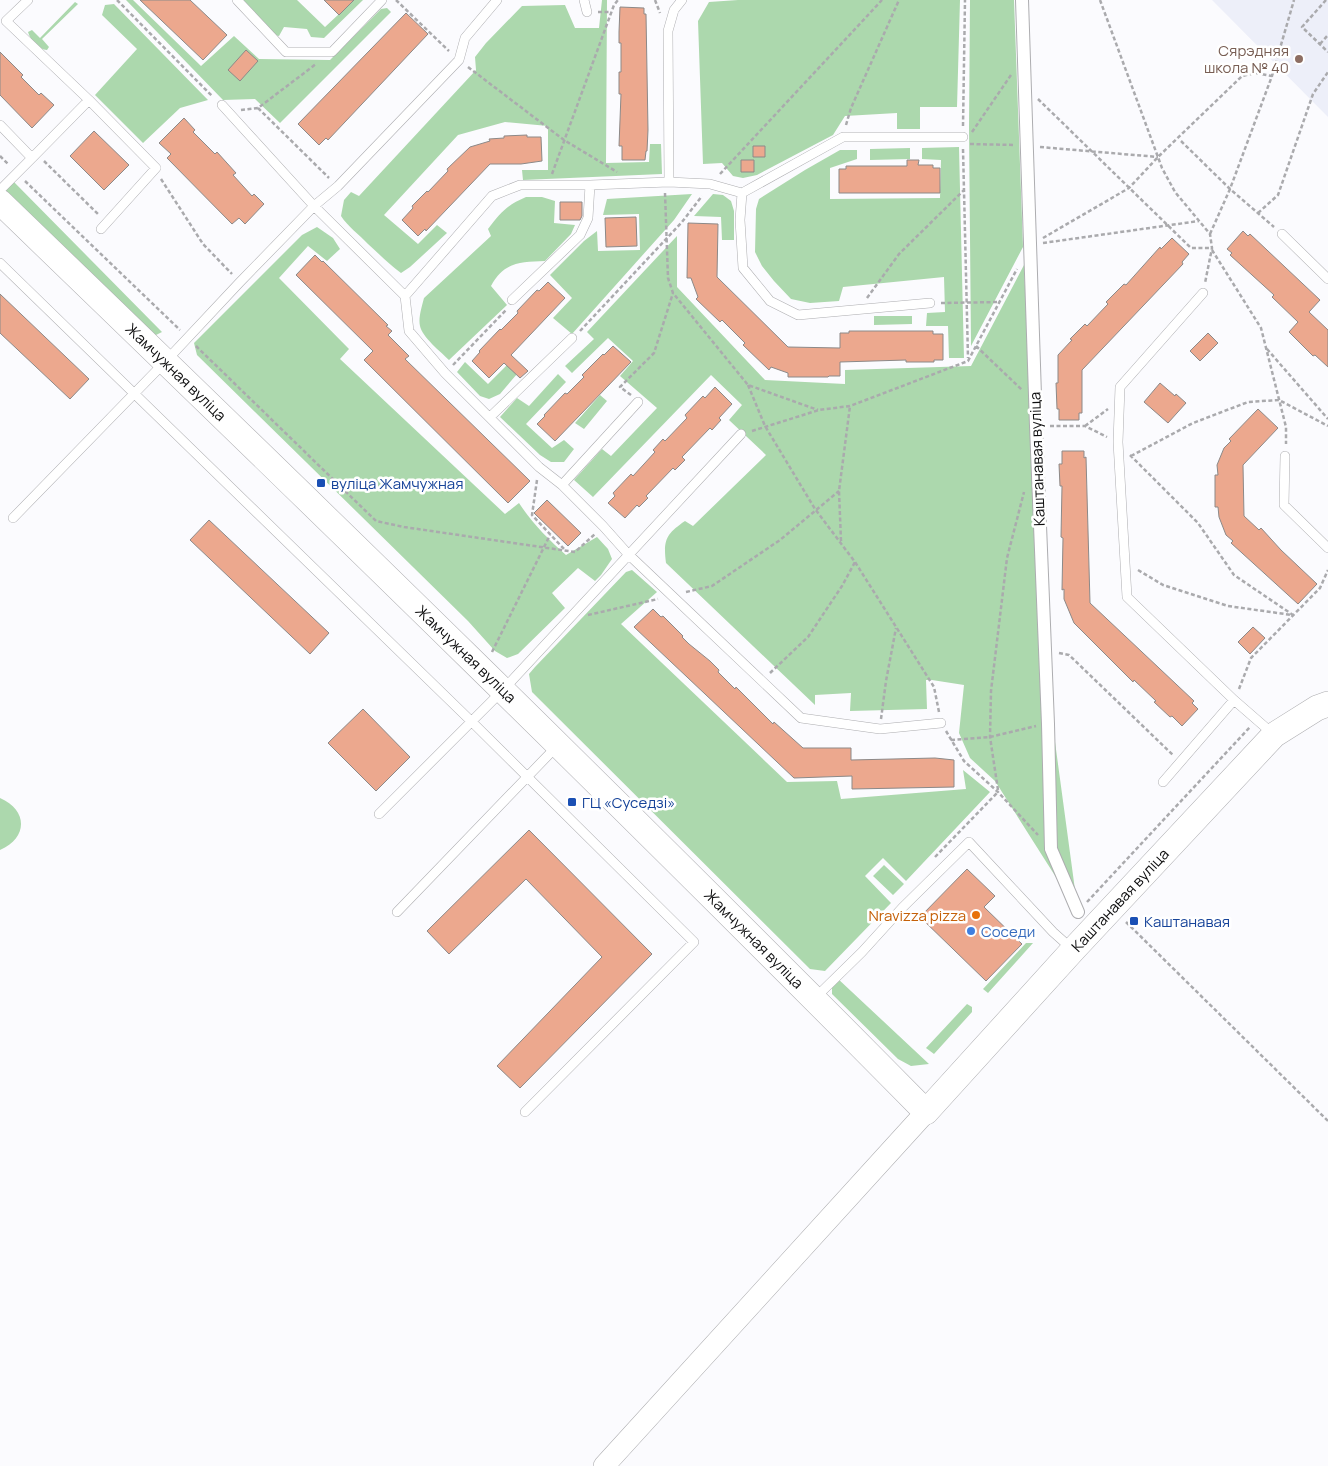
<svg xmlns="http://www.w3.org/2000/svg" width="1328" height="1466" font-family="Manrope,sans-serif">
<rect width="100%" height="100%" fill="#fbfbfe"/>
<path fill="#edeff9" d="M1212,0H1328V117Z"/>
<path fill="#acd8ad" d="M126,0H133L201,66L234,36L259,59L330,60L381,9L387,8L391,12L280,123L255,99L223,100Z
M243,0H297L325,27L354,0H363L324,38L311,37L307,29L284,27L279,36L274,35Z
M602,0H607L606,163L649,162L650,144H661L662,174L523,180L522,170H548V126L505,122L458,135L384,215L418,244L437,225L447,233L410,267L401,273C389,264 379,254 368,244C359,234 348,227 341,216L344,200L351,192L359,196L476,70L475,57L486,43L522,6L565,5L575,28H599Z
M738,0H960L957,107H920V129H897V113L845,116L833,135L757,175L743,178L733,176L722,163L703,164L698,21L709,2Z
M970,0H1014L1023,247L971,346L969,128Z
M75,2L78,4L42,39L49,47L47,50C39,50 30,40 28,32L32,30L40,38Z
M114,4L208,100L180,108L143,143L95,95L137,49L102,15L105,5Z
M959,147L964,358H949L948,326H926L927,313L945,312L944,277L843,287L839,301L810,303L791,299L774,281L762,266L755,252L756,209L759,199L805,170L840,150H857V159L830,168V199L940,198L941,160L922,159V148Z
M910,148V159L870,160V149Z
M12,180L162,332L154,336L5,193V185Z
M692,194L674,220L572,334L553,318L572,298L550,275L584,241L597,231L598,251L640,250L639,214L603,215L607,199Z
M713,194L723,195L731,201L734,211V240H722L721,217L694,216Z
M526,197H542L555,201L554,223L575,225L571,234L545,261C520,262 504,262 491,286L507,305L449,360C441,352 422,337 420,326C418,318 422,306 424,298L491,236L488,229C500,213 507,205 526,197Z
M317,227L333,238L340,249L327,261L308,246L279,278L349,349L340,359L505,514L519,503C532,523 548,539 566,555L597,537L608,549L612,559L601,575L595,581L578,568L552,593L565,608L518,654L507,658L495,651L468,621L197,355L194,343L302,235Z
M677,236V287L765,380L845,384V370L971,366L1024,265L1040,631L1078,912L995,781L970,758L959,733L964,685L932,680H926L927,709L850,711L851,693L815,695V705L666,563C663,540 666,534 685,521L693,526L766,455L729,420L742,405L711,375L593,497L574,480L602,449L611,456L657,408L620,376L633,361L608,338L572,373L565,366L594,339L587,332Z
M874,316H912V324L874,325Z
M465,362L488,384L507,365L517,374L500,394L489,399L480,396L457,372Z
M558,374L566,382L526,424L552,448L564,440L574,449L564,462H551L540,455L500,417L517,398L529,406Z
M600,395L607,401L584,429L575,423Z
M632,570L657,592L621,624L787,782L837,781L841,799L966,789L963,770L990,792L906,881L883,858L865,876L891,903L825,971L810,969L532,692L529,674L535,667L626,572Z
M0,798C28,810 28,838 0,850Z
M884,865L904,884L893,895L873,876Z
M1026,943H1033L988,993L983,989Z
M836,977L929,1064L911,1066L898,1059L832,994V986Z
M967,1004L972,1007V1012L934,1054L926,1048Z"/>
<path fill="#eca88e" stroke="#8c8988" d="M140,0H190L227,35L203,60Z
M324,0H354L339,15Z
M620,7L644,8V14H646L648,130L647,151H646L645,160H622V146H619L621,94H619V72H621V43H619V32Z
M406,13L428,34L328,140L326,138L319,145L298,124Z
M246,50L258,61L240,81L228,70Z
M0,52L23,75L21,77L39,95L41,93L54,105L32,128L0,95Z
M184,118L195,130L193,132L215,154L217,152L236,173L233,175L252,196L254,194L264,204L245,224L239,218L232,224L167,158L171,154L159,143Z
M94,131L129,165L104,190L70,156Z
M527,135V137H541L542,161L521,164H490L426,231L425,229L418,236L402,220L413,208L412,206L427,191L428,192L448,171L447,169L470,147L490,141L489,139L504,138V136Z
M753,146H765V157H753Z
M741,160H754V172H741Z
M907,160H919L918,165H933V168H940V193H839V169H846V166H907Z
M560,202H582V216L580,220H560Z
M636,217L637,246L606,247L605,218Z
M688,223L718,224L717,277L788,347L840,348V333H849V331H933V334H943V360H934V362H906V360L840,362V376H829L828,377H788V373L771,367L769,370L743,345L745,343L722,320L720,322L696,299L698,297L691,278H687Z
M1243,231L1248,236L1250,234L1320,300L1309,312L1328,330V367L1315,355L1313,356L1289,332L1298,322L1272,297L1274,295L1230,255L1232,253L1227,249Z
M1172,238L1189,254L1182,262L1183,264L1082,370V413H1079V420H1059V409H1057L1056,383H1058V355L1072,340L1070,339L1085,324L1087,326L1108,304L1106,302L1124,284L1126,285L1160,247L1161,249Z
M315,255L322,262L323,261L388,325L386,326L392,331L388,335L409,356L405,359L530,481L508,503L364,360L373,351L296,275Z
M548,282L565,298L511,355L528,371L520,378L504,363L489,378L472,361L480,352L479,351L500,329L501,330L518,313L517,311L537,290L539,291Z
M0,294L89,379L70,399L0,333Z
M1208,333L1218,343L1200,361L1190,351Z
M613,346L631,362L555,441L537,424L545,416L544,415L565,393L567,394L584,377L582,375L603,354L604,355Z
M1160,383L1175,396L1176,394L1186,403L1168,423L1144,402Z
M715,387L732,404L719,418L721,420L712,430L710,428L682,457L685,460L675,470L673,468L646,496L648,498L639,507L637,505L625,518L608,503L615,496L613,493L631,474L633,476L655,452L653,450L663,439L665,441L687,418L685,415L703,396L705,398Z
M1258,409L1278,428L1243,465L1244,516L1259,530L1261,528L1281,550L1317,584L1298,604L1231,543L1233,541L1226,535L1219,517L1218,507H1215V475H1218L1217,465L1224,448L1231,441L1229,439Z
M1062,451H1084V458L1086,457L1090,603L1194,701L1192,703L1198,709L1182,726L1172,716L1170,717L1154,702L1156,701L1134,680L1133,682L1074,623L1064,599V589L1062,590L1063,538L1061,537L1062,486H1060L1059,464H1062Z
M547,500L581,533L568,546L534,513Z
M209,520L329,633L310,654L190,540Z
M653,609L661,617L663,616L683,636L682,637L689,644L710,661L719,670L718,672L735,689L736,687L773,724L774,722L803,748H851V760L935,758L954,760V787L852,789V776L794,778L634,627Z
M1253,627L1265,638L1250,654L1238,642Z
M363,709L410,757L376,791L328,743Z
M529,830L652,954L520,1088L497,1066L602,957L526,879L449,954L427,931Z
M967,869L995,896L984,907L1022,944L986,981L920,917Z"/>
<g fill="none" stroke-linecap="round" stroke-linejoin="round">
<defs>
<path id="service" d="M28,0L6,21L89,100
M237,0L286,52H332L382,0
M584,0L587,12
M682,0L674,10L668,31L669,182L710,184L742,193L740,220L743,268L770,301L798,315L930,303
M222,105L314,206L405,296L409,331L445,373L539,467L562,485L603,526L628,554L801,718L880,729L941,723
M0,125L32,158L0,190
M32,158L89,100L156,168L101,229
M742,193L843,137H963
M1282,234L1328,279
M0,263L472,722L694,942L525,1112
M1203,293L1120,387L1118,442L1127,597L1234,700L1272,733
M405,296L492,196L520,185H590L669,182
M512,300L580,235L588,218L590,185
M490,417L572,338
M1285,456L1284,505L1328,548
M562,485L638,402
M13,518L165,362L240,282L314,206L338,186L459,60L465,38L497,0
M1163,782L1234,700
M379,814L503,690L741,434
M397,912L558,745
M814,999L862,952L902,908L969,842L1053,932L1072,949"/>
<path id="pedestrian" d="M1022,0L1036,426L1048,724L1051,849L1078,912"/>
<path id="tertiary" d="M604,1466L926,1112"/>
<path id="secondary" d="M0,202C312,503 622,804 926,1112L1073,950L1274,735L1317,708L1328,704"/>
</defs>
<use href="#service" stroke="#adadb0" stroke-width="10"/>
<use href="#pedestrian" stroke="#adadb0" stroke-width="14"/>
<use href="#tertiary" stroke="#adadb0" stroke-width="22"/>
<use href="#secondary" stroke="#adadb0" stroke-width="26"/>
<path stroke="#aaaaad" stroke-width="2.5" stroke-dasharray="4 2.5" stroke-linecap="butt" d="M117,0L213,97
M396,0L449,51
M655,0L660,13
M1100,0L1162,168L1175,192L1210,234L1212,248L1205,283
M1326,0L1302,27L1328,52
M598,12H611
M1320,44L1328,35
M468,67L564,140L617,172
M1038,99L1191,248H1212
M258,108L329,178
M241,110L258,108L316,64
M846,125L851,108L899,0
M963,126L965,0
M972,132L1011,75
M1181,141L1230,189L1274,227
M970,144L1015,145
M1040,147L1158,157
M963,149L968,358
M0,156L9,165
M44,161L99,215
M552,174L614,5L618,0
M720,174L882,0
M161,179L203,244L232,274
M25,181L180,330
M665,193L668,278L673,293L748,385L818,410
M1258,213L1278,195L1313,94L1328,72
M1210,234L1230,189L1272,76L1294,0
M1043,238L1129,188L1158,157L1242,76L1256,73L1272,76
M1043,243L1199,221
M1212,250L1261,328L1286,427V444
M867,298L899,254L964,190
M941,303L1000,302
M580,331L682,222L702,196
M196,346L376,521L404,527L575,552L595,534
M976,346L1022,390
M1267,349L1328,419
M453,365L506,310
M748,385L765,426L815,509L855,562L934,687L939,712
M631,395L620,387L654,353L673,293
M1050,426H1085L1107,437
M1085,426L1108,409
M752,431L819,410L850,406L968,361L1017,269
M1130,455L1198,523L1234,575L1293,615
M1131,456L1193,423L1248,402L1279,400L1328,426
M537,480L532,515L564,549
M841,541L839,491L850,406
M1138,570L1163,585L1228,606L1292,615
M686,592L712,586L780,540L839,491
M588,615L658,599
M492,652L550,535
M1059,653L1069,655L1173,755
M770,673L808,637L842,586L855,562
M1239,689L1251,658L1320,588L1328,570
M881,719L886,681L896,628
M946,731L964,761L998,792L1038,835
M951,740L990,737L1036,726
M998,790L990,737L991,691L1007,558L1024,492
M935,857L998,792
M1087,902L1250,727
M1126,922L1328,1121"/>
<use href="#service" stroke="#fff" stroke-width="9"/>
<use href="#pedestrian" stroke="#fff" stroke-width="12"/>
<use href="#tertiary" stroke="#fff" stroke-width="21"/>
<use href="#secondary" stroke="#fff" stroke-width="25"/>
</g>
<circle fill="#8d6e63" stroke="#fff" stroke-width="2" cx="1299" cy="59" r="5"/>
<g fill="#1a4fb4" stroke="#fff" stroke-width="2">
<rect x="316" y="478" width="10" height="10" rx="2.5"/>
<rect x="567" y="797" width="10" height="10" rx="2.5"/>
<rect x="1129" y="916" width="10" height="10" rx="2.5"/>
</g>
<circle fill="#e8710a" stroke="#fff" stroke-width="2" cx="976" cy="915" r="5"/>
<circle fill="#3f7fe0" stroke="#fff" stroke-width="2" cx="971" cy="931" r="5"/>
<g text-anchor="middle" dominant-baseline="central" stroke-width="5" stroke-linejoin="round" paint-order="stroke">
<g font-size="15" fill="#785e54" stroke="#fff" text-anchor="end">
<text x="1289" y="50">Сярэдняя<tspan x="1289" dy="17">школа № 40</tspan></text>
</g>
<g font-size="15" fill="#0d0d0e" stroke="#fff">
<text transform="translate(176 372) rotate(44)">Жамчужная вуліца</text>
<text transform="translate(1037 459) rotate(-92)">Каштанавая вуліца</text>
<text transform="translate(466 654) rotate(44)">Жамчужная вуліца</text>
<text transform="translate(1120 900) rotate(-47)">Каштанавая вуліца</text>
<text transform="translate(754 939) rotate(45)">Жамчужная вуліца</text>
</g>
<g font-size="15" fill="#164399" stroke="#fff" text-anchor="start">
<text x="331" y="483">вуліца Жамчужная</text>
<text x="582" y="802">ГЦ «Суседзі»</text>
<text x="1144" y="921">Каштанавая</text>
</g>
<g font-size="15" fill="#c56008" stroke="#fff" text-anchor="end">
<text x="966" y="915">Nravizza pizza</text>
</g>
<g font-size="15" fill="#366cbe" stroke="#fff" text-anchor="start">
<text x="981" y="931">Соседи</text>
</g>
</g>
</svg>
